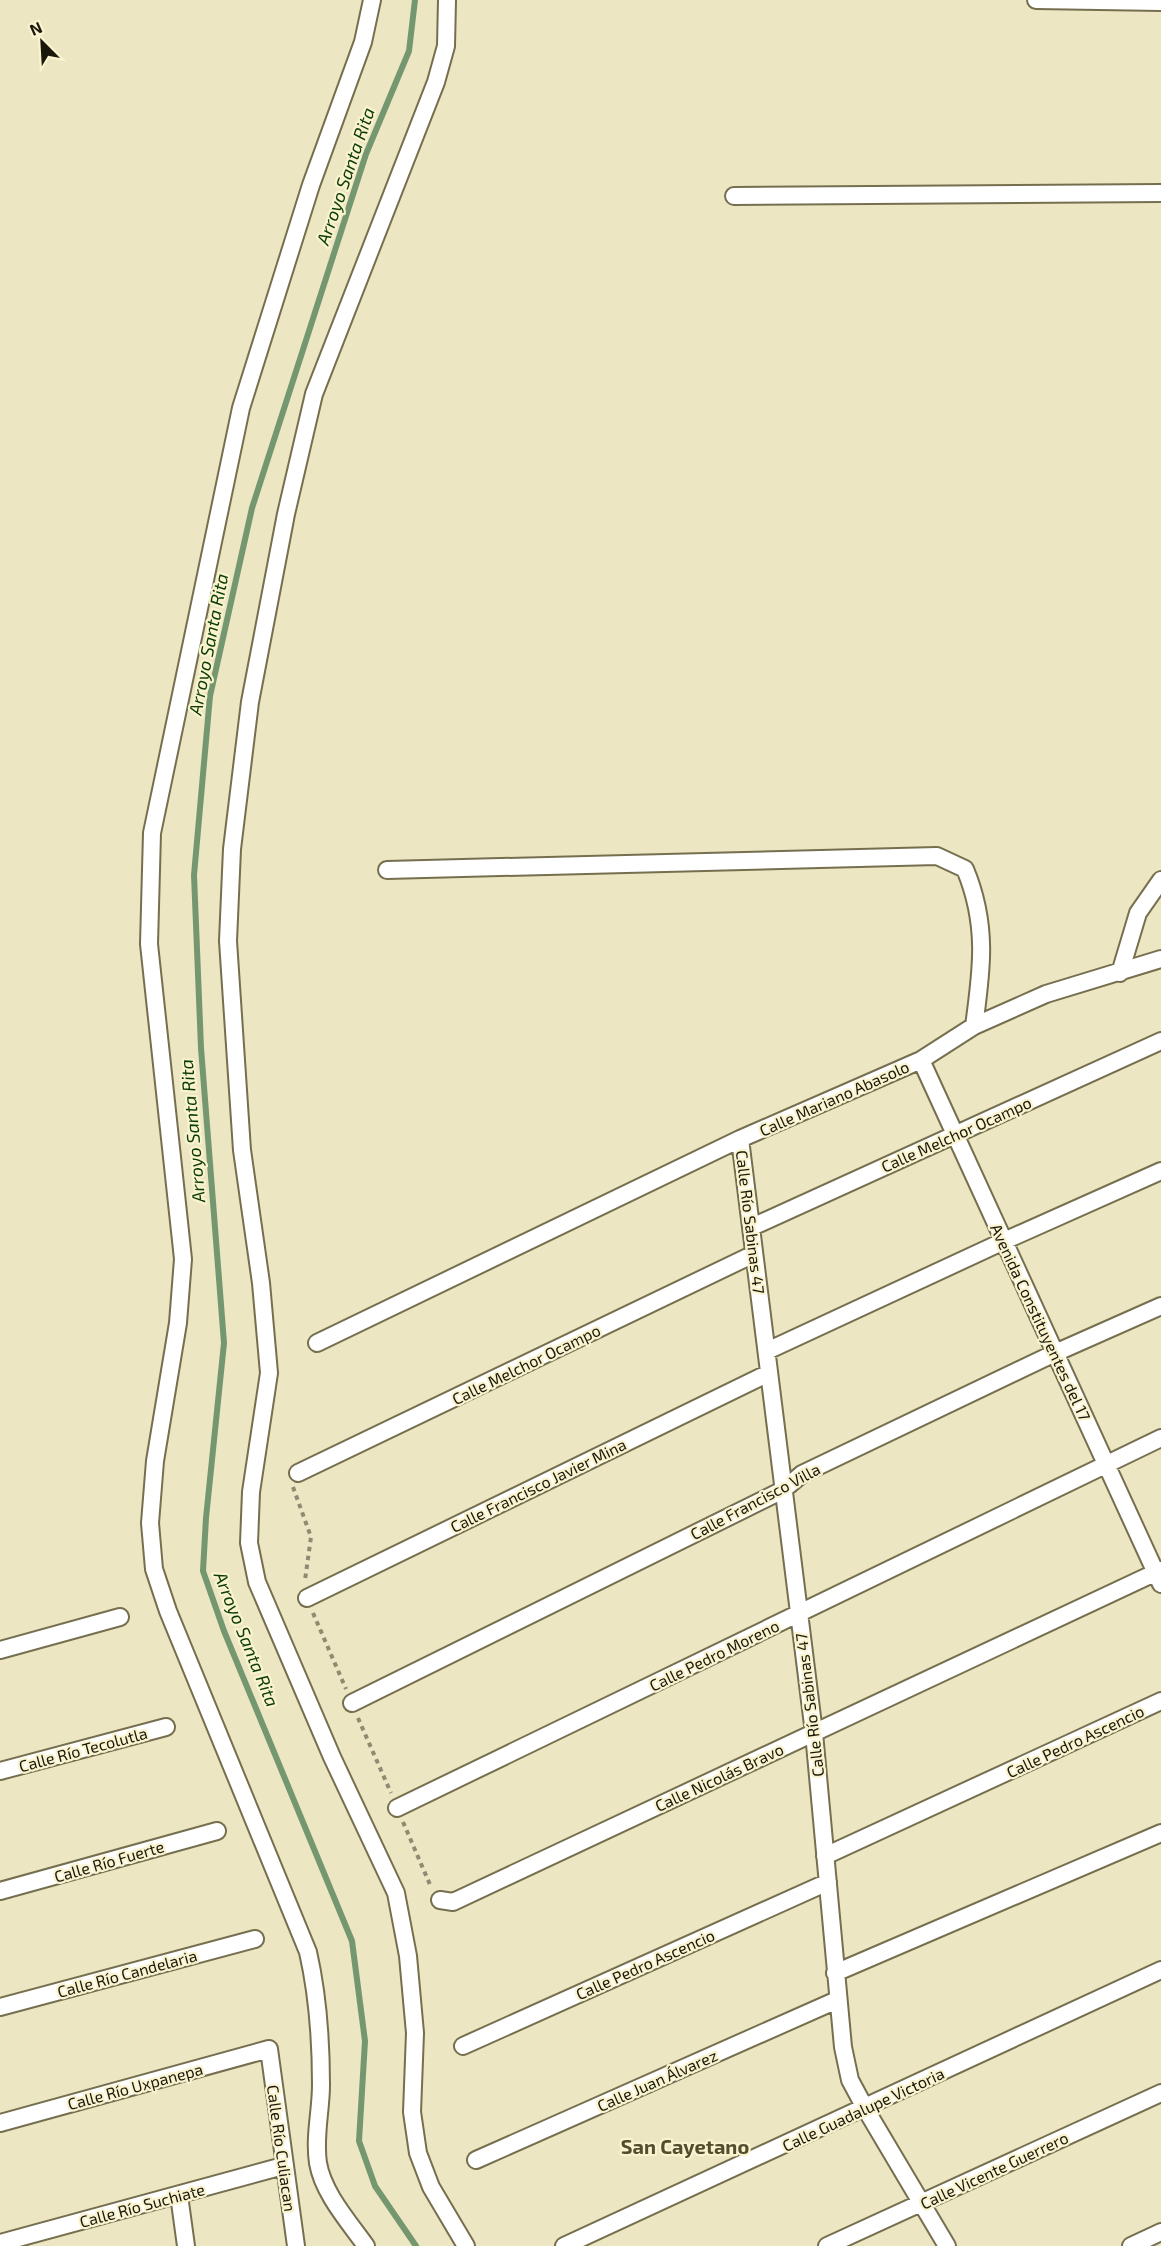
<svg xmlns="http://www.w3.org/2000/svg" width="1161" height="2246" font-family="'Exo 2',sans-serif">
<rect width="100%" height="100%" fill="#ece6c2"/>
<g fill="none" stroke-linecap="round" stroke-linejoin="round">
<path stroke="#75976f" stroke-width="6" d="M415,0L409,51L366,154L252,508L210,696L194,875L201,1048L224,1343L206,1518L203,1571L224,1631L352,1941L365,2041L359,2141L375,2186L416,2246"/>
<defs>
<path id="minor" d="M447,0L446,46L436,82L314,394L286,514L250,702L232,849L228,941L242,1150L261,1283L269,1373L251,1492L249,1543L257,1582L332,1757L396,1893L408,1956L415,2033L412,2112L418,2153L431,2187L466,2246
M1036,0L1161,2
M734,196L1161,193
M387,870L937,856L965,869C988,924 982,969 974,1026
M1120,973L1138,913L1161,880
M921,1060L1161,1584
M740,1139L814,1733L843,2047L850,2080L865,2108L947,2246
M752,1227L1161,1041
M317,1343L740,1139L921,1060L974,1026L1046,994L1161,959
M767,1351L1004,1241L1161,1171
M298,1473L754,1254
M307,1598L769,1373
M0,1650L120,1617
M352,1703L783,1490L802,1474L1055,1353L1161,1306
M0,1771L166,1727
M397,1808L1161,1438
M825,1856L1161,1701
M0,1891L217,1831
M440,1900L453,1902L1161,1570
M835,1973L1161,1833
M0,2007L255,1939
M463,2046L828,1882
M0,2123L269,2049L296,2246
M476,2160L837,2000
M179,2195L186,2246
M0,2243L283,2166
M366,2246C349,2222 323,2193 318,2163C314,2136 321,2111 321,2085C321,2039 318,1996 308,1952L168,1611L154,1569L150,1523L155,1461L178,1323L183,1259L149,944L152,833L241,408L311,185L363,42L372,0
M564,2246L1161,1970
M827,2246L1161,2093
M1131,2246L1161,2232"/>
</defs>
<use href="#minor" stroke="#756f4f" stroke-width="20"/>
<path stroke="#8f8a71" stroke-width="4" stroke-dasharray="4.5 4.5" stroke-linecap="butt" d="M293,1487L311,1537L305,1580
M313,1613L346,1689
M358,1718L391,1793
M403,1822L431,1887"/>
<use href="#minor" stroke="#fff" stroke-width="16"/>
</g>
<g text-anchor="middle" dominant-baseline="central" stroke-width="4.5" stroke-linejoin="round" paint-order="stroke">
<g font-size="16" fill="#1a180b" stroke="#faf3cf">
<text transform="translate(834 1098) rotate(-24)">Calle Mariano Abasolo</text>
<text transform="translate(956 1134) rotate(-24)">Calle Melchor Ocampo</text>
<text transform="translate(751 1222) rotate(83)">Calle Río Sabinas 47</text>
<text transform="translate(1041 1322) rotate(65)">Avenida Constituyentes del 17</text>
<text transform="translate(526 1364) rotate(-26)">Calle Melchor Ocampo</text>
<text transform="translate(538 1485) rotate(-26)">Calle Francisco Javier Mina</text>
<text transform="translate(755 1501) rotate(-28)">Calle Francisco Villa</text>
<text transform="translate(714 1655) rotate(-26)">Calle Pedro Moreno</text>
<text transform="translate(809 1705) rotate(-97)">Calle Río Sabinas 47</text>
<text transform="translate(1075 1741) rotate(-25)">Calle Pedro Ascencio</text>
<text transform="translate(83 1749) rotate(-15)">Calle Río Tecolutla</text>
<text transform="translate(719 1777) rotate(-25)">Calle Nicolás Bravo</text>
<text transform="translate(109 1861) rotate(-16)">Calle Río Fuerte</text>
<text transform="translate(645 1964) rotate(-24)">Calle Pedro Ascencio</text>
<text transform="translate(127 1973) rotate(-15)">Calle Río Candelaria</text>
<text transform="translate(657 2080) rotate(-24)">Calle Juan Álvarez</text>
<text transform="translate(135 2086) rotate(-15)">Calle Río Uxpanepa</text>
<text transform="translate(863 2109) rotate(-25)">Calle Guadalupe Victoria</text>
<text transform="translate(282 2148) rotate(82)">Calle Río Culiacan</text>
<text transform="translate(994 2170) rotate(-25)">Calle Vicente Guerrero</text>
<text transform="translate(142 2205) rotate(-15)">Calle Río Suchiate</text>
</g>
<g font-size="18" font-style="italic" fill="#0a3c03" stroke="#faf3cf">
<text transform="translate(345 176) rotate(-71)">Arroyo Santa Rita</text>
<text transform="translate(208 644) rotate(-79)">Arroyo Santa Rita</text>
<text transform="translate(192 1131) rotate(-95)">Arroyo Santa Rita</text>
<text transform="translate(247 1639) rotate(68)">Arroyo Santa Rita</text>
</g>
<g font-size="20" font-weight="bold" fill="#524d2e" stroke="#faf3cf">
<text x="685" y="2146">San Cayetano</text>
</g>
</g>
<g transform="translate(42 42) rotate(336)" stroke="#faf3cf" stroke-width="4.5" paint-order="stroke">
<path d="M0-4.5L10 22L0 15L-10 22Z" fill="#1a180b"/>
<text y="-9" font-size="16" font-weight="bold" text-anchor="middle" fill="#1a180b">N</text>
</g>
</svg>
